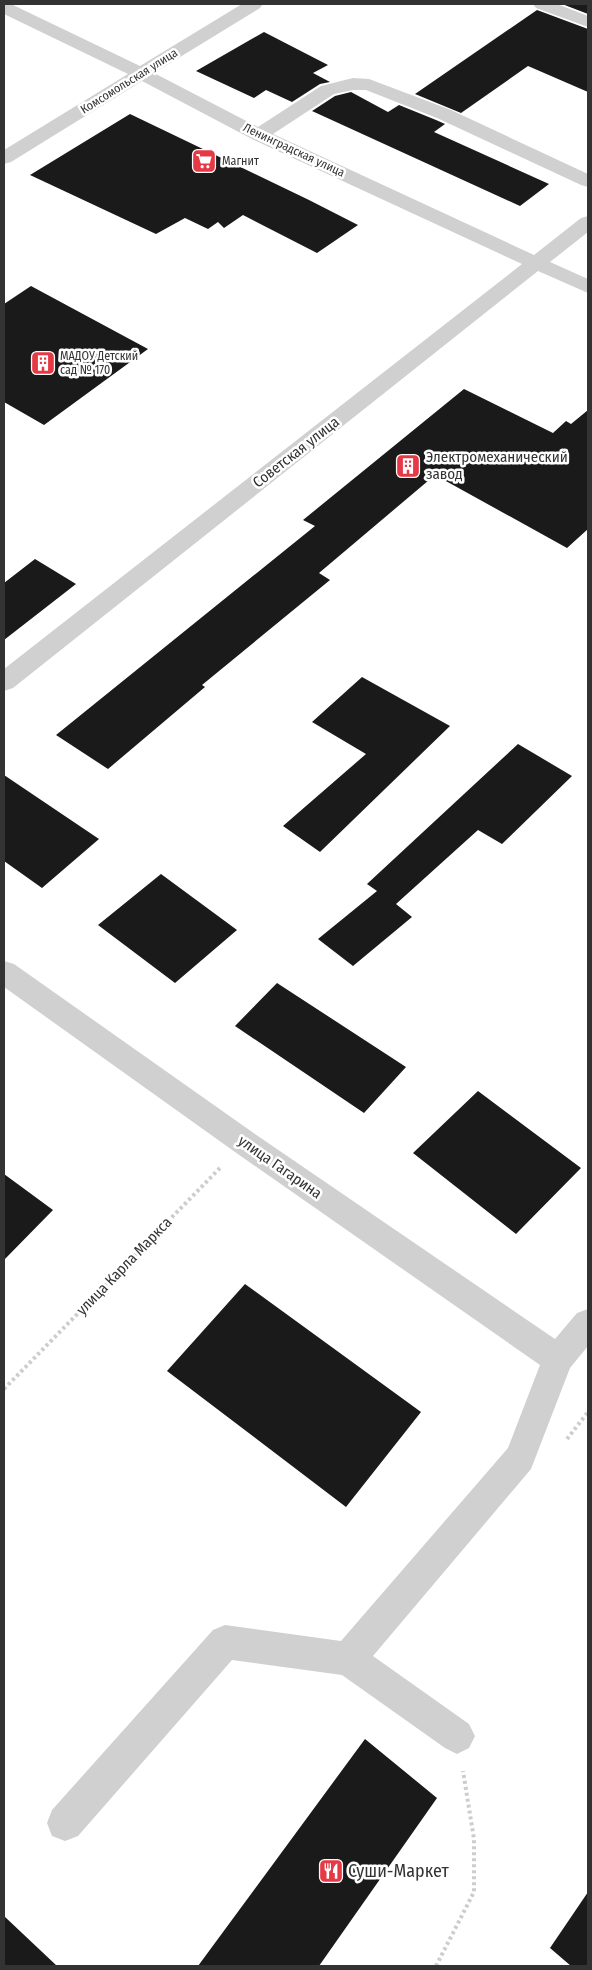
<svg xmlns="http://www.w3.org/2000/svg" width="592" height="1970" font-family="'Fira Sans Condensed',sans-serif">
<rect width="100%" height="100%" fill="#fff"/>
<path fill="#1a1a1a" d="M562,4H588V14Z
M537,10L588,29V92L528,66L461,113L415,94Z
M264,32L328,65L313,73L330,82L320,84L292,102L266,90L254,98L196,71Z
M351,92L388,112L399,105L436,120L445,124L434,132L549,184L520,206L312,111L335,96Z
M130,114L309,200L358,225L317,253L243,215L224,228L218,222L208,229L185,218L156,234L30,175Z
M31,286L148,349L44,425L4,402V304Z
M464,389L553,433L566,421L571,424L588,410V529L567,548L435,475L319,573L330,580L202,685L205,687L108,769L56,735L315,526L303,520Z
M35,559L76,584L4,640V583Z
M362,677L450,726L320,852L283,826L366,754L312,722Z
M518,744L572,776L502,844L478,830L396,904L412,917L353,966L318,939L377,891L367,884Z
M4,775L99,839L42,888L4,861Z
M161,874L237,930L175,983L98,925Z
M277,983L406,1067L364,1113L235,1026Z
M478,1091L581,1168L516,1234L413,1153Z
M4,1174L53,1210L4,1260Z
M245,1284L421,1412L346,1507L167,1371Z
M365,1739L437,1798L319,1966H198Z
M588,1892V1966H571L550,1948Z
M4,1916L57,1966H4Z"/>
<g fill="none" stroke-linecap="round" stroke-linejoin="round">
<path stroke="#cdcdcd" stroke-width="4" stroke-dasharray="3 3" stroke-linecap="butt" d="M4,1389L220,1168
M567,1439L588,1412
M436,1966L474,1892V1839L463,1771"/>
<path fill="#d0d0d0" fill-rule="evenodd" d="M4,4H11L140,66L242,4H263L260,8L154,73L258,127L321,86L353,78L369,79L451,110L588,174V187L581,185L437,118L366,90H353L334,94L273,134L534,255L581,218L588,216V232L550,262L588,279V293L538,271L13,688L4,691V669L522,264L252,139L142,81L11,162L4,164V150L128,74L4,14Z
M533,4H557L588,16V27L536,8Z
M4,961L14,964L255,1134L555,1339L577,1313L588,1309V1346L570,1368L531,1469L373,1656L469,1724L475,1736L469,1748L457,1754L445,1748L342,1675L232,1660L78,1836L65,1841L52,1836L47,1823L52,1810L213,1630L225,1625L341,1641L508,1448L540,1365L235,1152L4,987Z"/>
</g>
<defs>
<symbol id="supermarket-square" viewBox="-11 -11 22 22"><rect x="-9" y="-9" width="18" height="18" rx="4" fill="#e63946" stroke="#fff"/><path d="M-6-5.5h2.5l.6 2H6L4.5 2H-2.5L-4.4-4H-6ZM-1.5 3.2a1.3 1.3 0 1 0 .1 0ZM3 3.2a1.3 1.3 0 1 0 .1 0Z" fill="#fff"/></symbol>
<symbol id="building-square" viewBox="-11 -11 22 22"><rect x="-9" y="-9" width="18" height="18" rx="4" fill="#e63946" stroke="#fff"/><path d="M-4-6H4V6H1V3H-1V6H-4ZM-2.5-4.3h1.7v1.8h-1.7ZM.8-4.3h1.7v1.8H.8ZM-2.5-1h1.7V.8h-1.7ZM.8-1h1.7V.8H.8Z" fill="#fff"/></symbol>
<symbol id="restaurant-square" viewBox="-11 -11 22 22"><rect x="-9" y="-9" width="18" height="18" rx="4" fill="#e63946" stroke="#fff"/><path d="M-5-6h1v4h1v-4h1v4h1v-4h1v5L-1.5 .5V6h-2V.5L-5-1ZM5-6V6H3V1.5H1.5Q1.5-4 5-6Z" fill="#fff"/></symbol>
</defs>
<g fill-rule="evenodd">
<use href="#supermarket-square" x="190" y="147" width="28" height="28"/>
<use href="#building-square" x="29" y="349" width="28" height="28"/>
<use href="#building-square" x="394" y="452" width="28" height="28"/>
<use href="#restaurant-square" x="317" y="1857" width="28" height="28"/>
</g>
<g text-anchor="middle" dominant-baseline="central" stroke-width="5" stroke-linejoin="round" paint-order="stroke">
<g font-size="12" fill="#333" stroke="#fff">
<text transform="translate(129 81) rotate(-32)">Комсомольская улица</text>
<text transform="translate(294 150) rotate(25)">Ленинградская улица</text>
</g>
<g font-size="12" fill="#333" stroke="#fff" text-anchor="start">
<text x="222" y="161">Магнит</text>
<text x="60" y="356">МАДОУ Детский<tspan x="60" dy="14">сад № 170</tspan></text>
</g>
<g font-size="15" fill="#333" stroke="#fff">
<text transform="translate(296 452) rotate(-38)">Советская улица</text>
<text transform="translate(280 1167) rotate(35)">улица Гагарина</text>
<text transform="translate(124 1266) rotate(-46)">улица Карла Маркса</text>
</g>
<g font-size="15" fill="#333" stroke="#fff" text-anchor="start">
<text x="426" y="457">Электромеханический<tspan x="426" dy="17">завод</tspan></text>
</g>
<g font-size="18" fill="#333" stroke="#fff" text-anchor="start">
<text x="348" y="1871">Суши-Маркет</text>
</g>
</g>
<rect width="592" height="1970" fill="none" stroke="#333333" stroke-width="10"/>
</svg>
